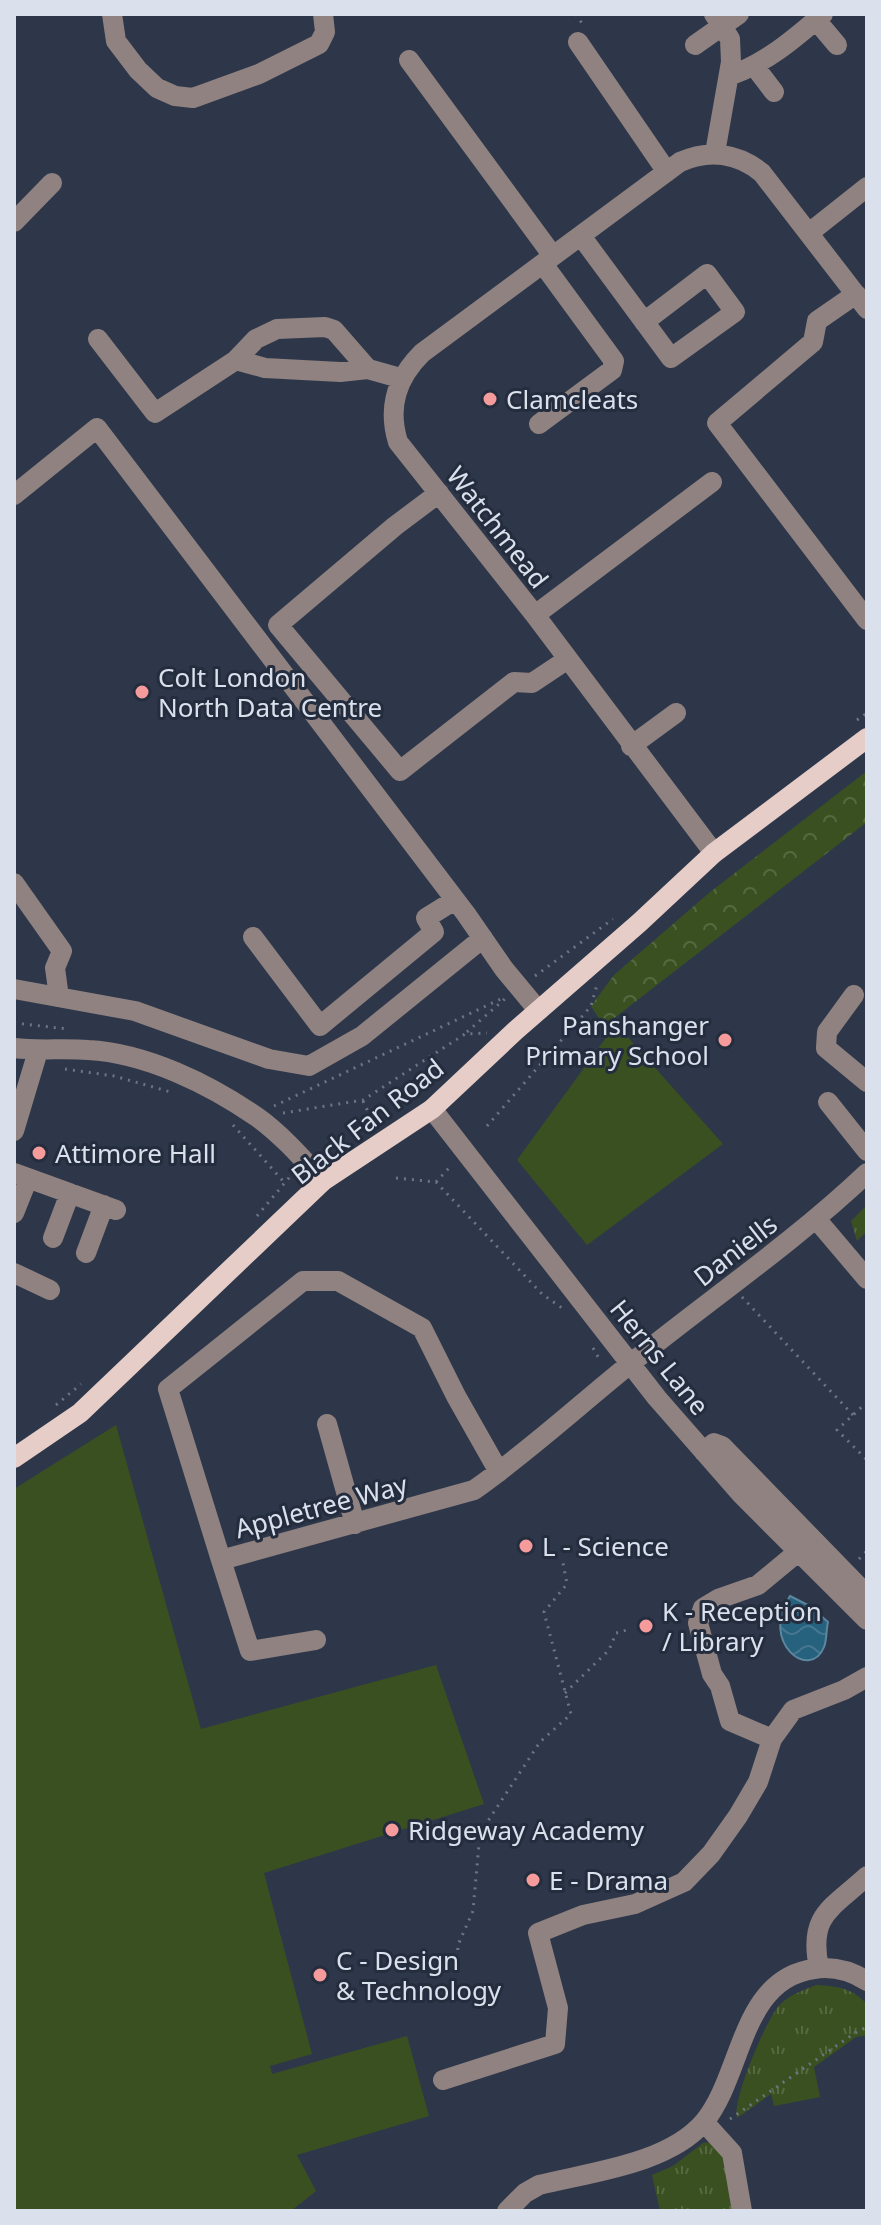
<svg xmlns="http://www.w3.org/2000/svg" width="881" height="2225" font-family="'Noto Sans',sans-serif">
<defs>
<pattern id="grass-tufts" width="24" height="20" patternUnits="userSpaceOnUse" patternTransform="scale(2)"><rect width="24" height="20" fill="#3b5021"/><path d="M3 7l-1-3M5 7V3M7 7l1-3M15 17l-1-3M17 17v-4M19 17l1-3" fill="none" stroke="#576941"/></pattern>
<pattern id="forest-crowns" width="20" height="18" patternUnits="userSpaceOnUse" patternTransform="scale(2)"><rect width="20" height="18" fill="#3b5021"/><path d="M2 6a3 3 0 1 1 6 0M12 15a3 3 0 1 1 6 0" fill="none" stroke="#576941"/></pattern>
<pattern id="water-waves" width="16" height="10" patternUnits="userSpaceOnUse" patternTransform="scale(2)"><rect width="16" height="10" fill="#26617e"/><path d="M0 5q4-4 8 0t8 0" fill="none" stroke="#457790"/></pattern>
</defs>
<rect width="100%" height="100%" fill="#2e3749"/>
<path fill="url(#grass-tufts)" d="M867,1205V1231L857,1241L851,1221Z
M816,1985C837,1986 852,1988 867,2004V2035L856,2037L814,2067L820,2097L774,2106L771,2094L737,2118C732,2100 765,2023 778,2007C788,1995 802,1991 816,1985Z
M711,2142L725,2155L736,2211H660L652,2175L673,2166L703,2143Z"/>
<path fill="url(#forest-crowns)" d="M867,771V822L604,1026L591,1006L614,975L709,893Z"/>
<path fill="#3b5021" d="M616,1024L723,1144L587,1245L517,1160Z
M116,1425L201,1729L436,1665L484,1804L264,1873L312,2054L270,2066L272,2074L407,2036L429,2116L297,2155L316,2191L291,2211H14V1489Z"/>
<path fill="url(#water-waves)" stroke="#5c879f" stroke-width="2" d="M790,1596L810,1606L828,1622C826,1630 827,1640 824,1647C810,1682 759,1642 790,1596Z"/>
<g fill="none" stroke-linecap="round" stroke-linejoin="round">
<path stroke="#6d7584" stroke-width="3" stroke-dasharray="2 6" stroke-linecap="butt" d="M576,14L583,25
M857,720L867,713
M535,976L613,919
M14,1023L68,1029
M467,1032L506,998
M65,1069L114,1076L174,1093
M363,1101L370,1116
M274,1106L505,997
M283,1113L363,1100L465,1034L487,1033
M233,1125L284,1182
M487,1126L591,1006L597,985
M396,1178L436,1182L542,1294L562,1308
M436,1182L449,1168
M257,1216L293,1173
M742,1297L853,1415
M593,1348L601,1362
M867,1402L837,1430L867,1460
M56,1405L81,1384
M859,1559L867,1551
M565,1693L609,1650L616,1633L627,1630
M457,1966L458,1945L473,1911L480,1833L540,1742L571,1714L544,1612L567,1584L563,1563
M730,2119L855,2033L867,2027"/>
<path stroke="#8f8280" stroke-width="20" d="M112,14L116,41L138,70L157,88L175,96L193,98L259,74L319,44L325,32L323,14
M714,14L730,39L731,62L715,153
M816,20L837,45
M578,42L667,172
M695,45L739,14
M409,60L553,256
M755,67L774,92
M729,76C766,63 793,40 823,14
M14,222L52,183
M809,233L867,187
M581,236L671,358L735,312L707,274L644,322
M856,294L817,321L813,342L717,423L867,620
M98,339L155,413L236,360L256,339L277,329L325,327L334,330L368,369
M236,360L265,368L340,372L368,369L400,378
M539,424L612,370L614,361L543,264
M439,493L395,526L278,625L400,771L514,682L532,683L568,659
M14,495L97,428L466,914L504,969L538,1010
M535,615L712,482
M631,746L676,713
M714,853L535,615L398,442C387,406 397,378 422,353L680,162C709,149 738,153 762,173L867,309
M14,883L62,951L55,968L59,997
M253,937L320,1026L434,932L426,918L455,900
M14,989L135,1011L269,1059L309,1066L362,1036L483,938
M854,995L827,1032L826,1048L867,1082
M14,1048C39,1051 63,1048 88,1050C146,1053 209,1084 257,1117C281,1134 303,1159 323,1181
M828,1102L867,1151
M432,1109L657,1398L741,1494L867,1620
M14,1131L38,1051
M14,1173L116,1210
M14,1213L28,1178
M817,1220L867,1279
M53,1238L70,1193
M86,1253L104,1205
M14,1273L50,1290
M327,1424L355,1524
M704,1452L714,1443L722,1446L867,1595
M499,1472L456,1396L422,1328L338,1281H303L168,1389L221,1560L474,1490C528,1452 578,1406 630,1364C709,1300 793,1243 867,1173
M221,1560L250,1651L316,1640
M772,1739L730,1721L720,1686L712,1674L698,1623L703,1608L718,1599L758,1585L799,1551
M819,1968C808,1915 831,1909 867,1876
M443,2080L555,2044L558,2008L538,1933L583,1915L635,1904L684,1882L711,1854L738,1816L758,1782L772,1739L793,1710L844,1690L867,1677
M704,2122L732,2153L742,2211
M507,2211L525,2193L539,2185C591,2172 668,2164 704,2122C743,2075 740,1979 814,1969C833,1966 851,1971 867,1981"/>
<path stroke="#e6cdc8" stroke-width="20" d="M14,1458L80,1413L323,1181L432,1109L515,1031L639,923L714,853L867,738"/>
</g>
<g fill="#f59b9c" stroke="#242d3e" stroke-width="3">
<circle cx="490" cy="399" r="8"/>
<circle cx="142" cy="692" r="8"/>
<circle cx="725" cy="1040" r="8"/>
<circle cx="39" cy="1153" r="8"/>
<circle cx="526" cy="1546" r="8"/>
<circle cx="646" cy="1626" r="8"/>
<circle cx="392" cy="1830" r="8"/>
<circle cx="533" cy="1880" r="8"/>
<circle cx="320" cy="1975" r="8"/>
</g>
<g text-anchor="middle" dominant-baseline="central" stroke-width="6" stroke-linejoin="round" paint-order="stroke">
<g font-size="26" fill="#dae0ec" stroke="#242d3e" text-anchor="start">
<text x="506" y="399">Clamcleats</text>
<text x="158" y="677">Colt London<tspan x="158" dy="30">North Data Centre</tspan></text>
<text x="709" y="1025" text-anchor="end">Panshanger<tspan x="709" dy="30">Primary School</tspan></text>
<text x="55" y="1153">Attimore Hall</text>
<text x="542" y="1546">L - Science</text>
<text x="662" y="1611">K - Reception<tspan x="662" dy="30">/ Library</tspan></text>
<text x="408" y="1830">Ridgeway Academy</text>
<text x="549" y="1880">E - Drama</text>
<text x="336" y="1960">C - Design<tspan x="336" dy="30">&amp; Technology</tspan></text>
</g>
<g font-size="26" fill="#dae0ec" stroke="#242d3e">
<text transform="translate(498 527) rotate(52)">Watchmead</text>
<text transform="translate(367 1121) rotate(-38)">Black Fan Road</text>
<text transform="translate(735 1250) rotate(-38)">Daniells</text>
<text transform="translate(660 1357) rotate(51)">Herns Lane</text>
<text transform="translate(321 1506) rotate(-15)">Appletree Way</text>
</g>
</g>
<rect width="881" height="2225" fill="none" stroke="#dae0ec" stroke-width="32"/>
</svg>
